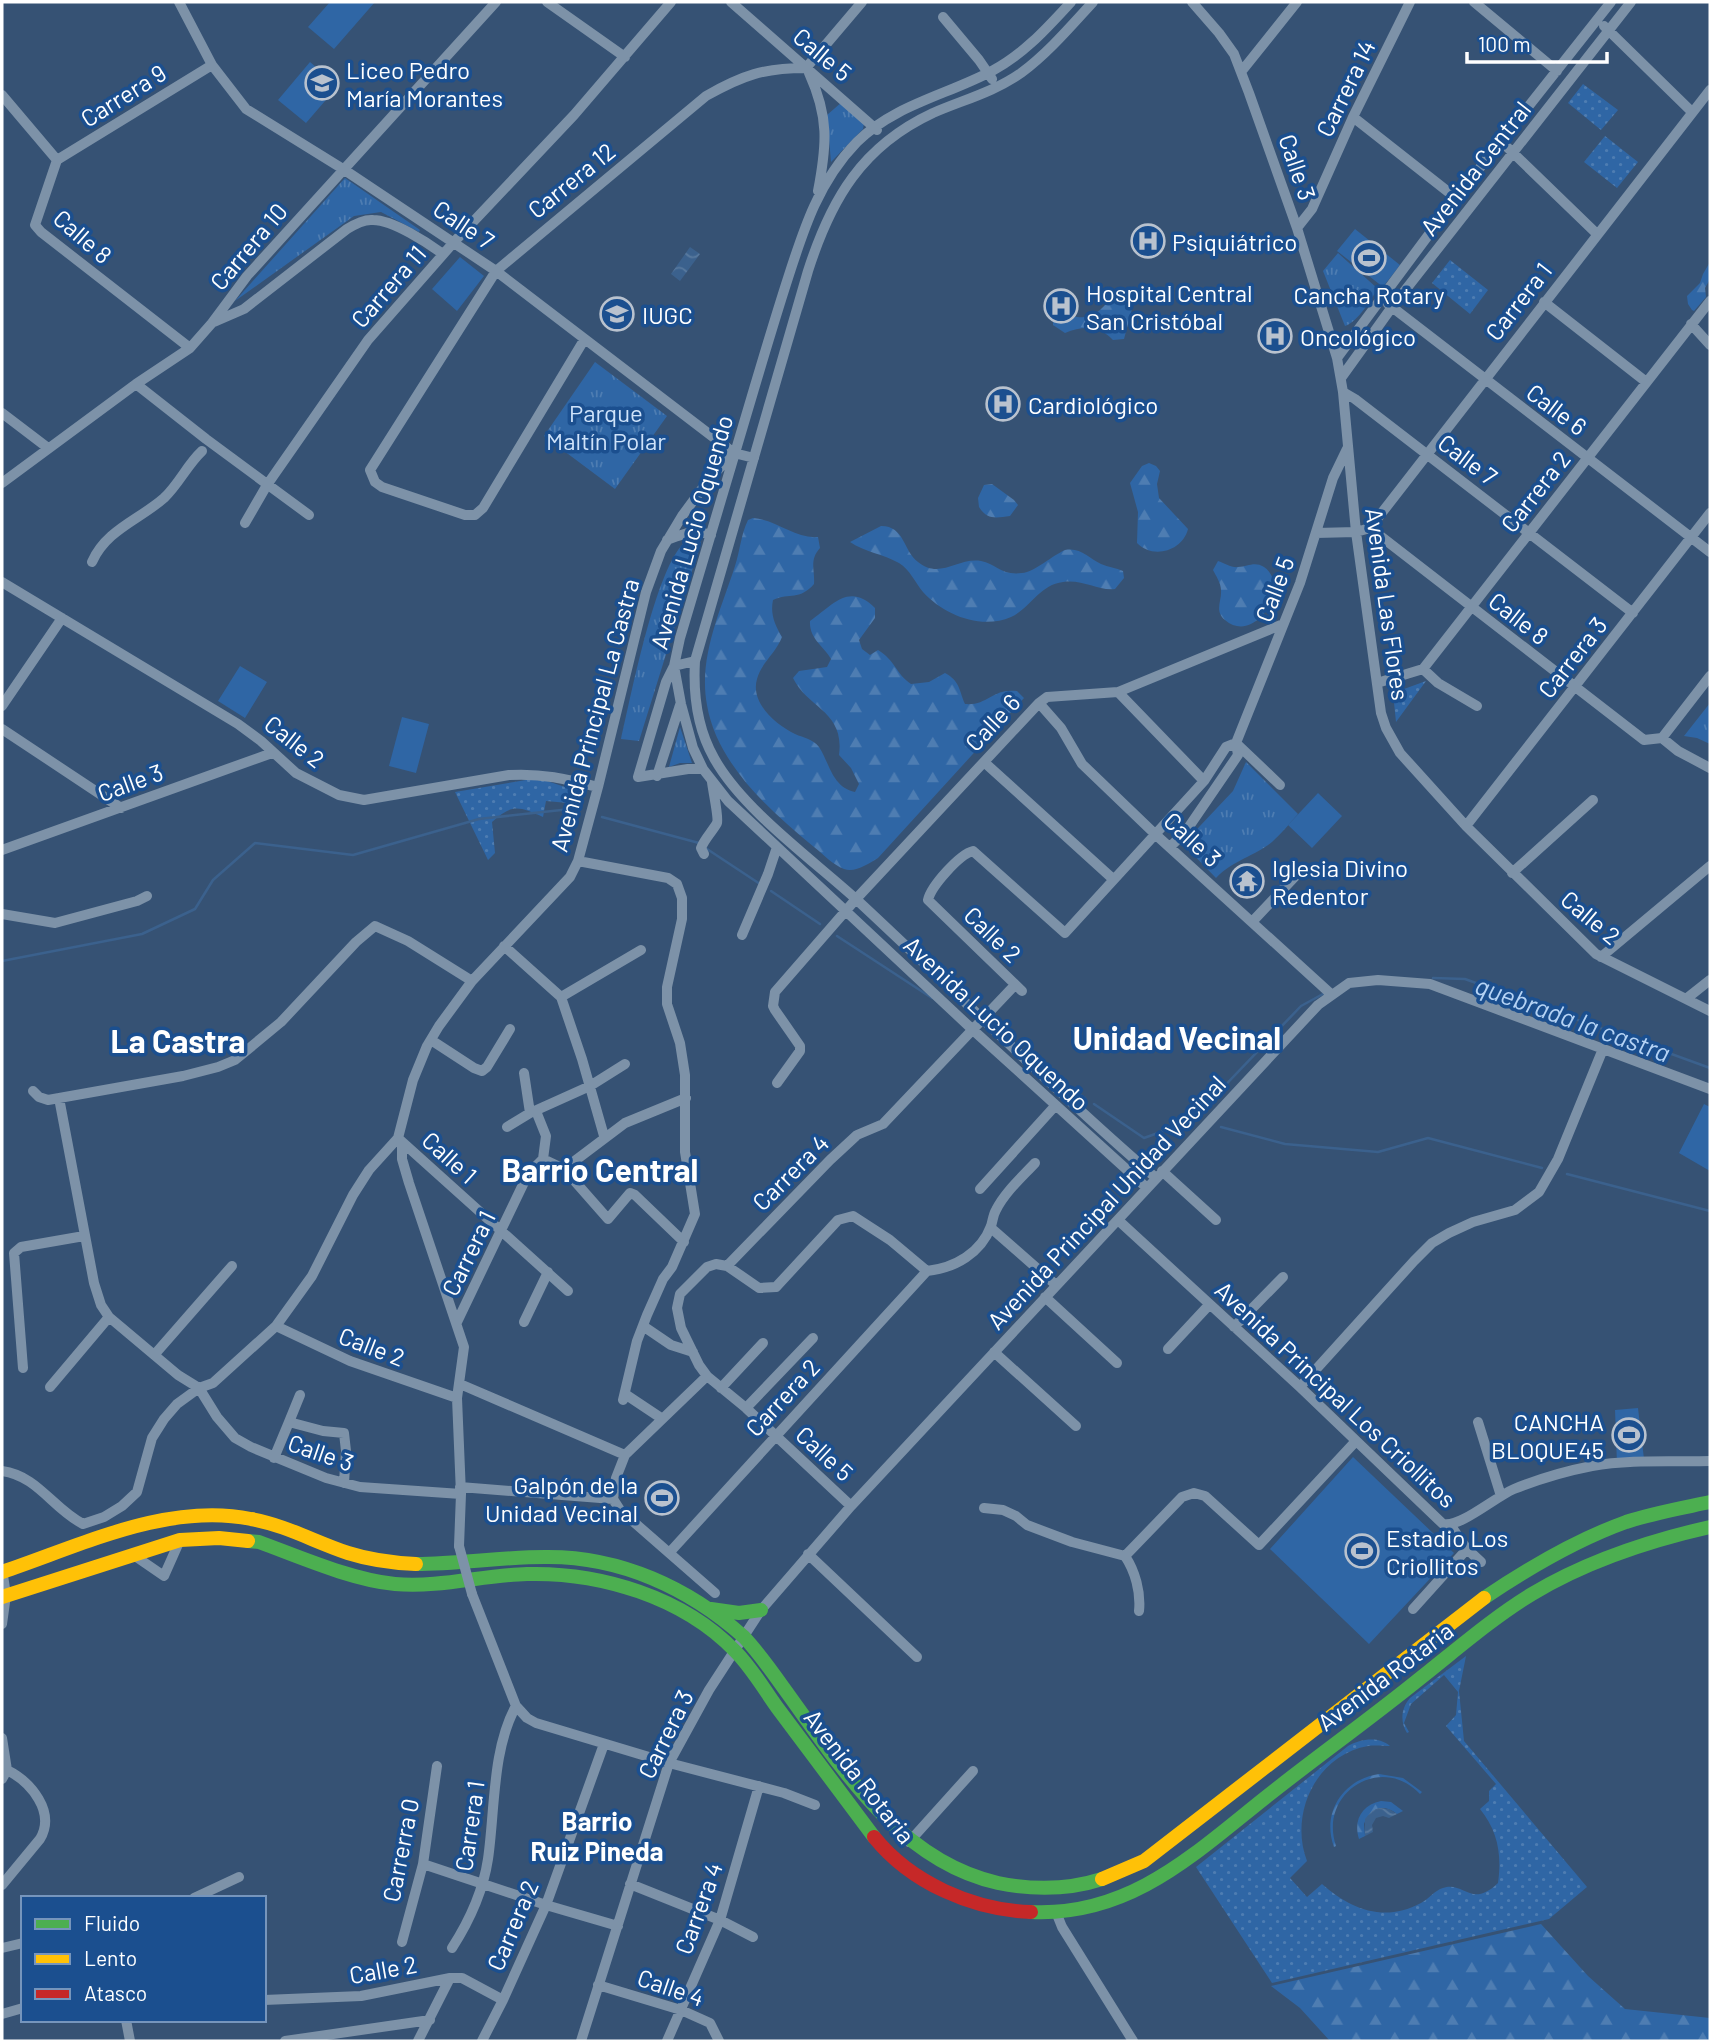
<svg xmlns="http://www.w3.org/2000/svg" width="1712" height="2043" font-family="Barlow,sans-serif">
<defs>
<pattern id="grass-dots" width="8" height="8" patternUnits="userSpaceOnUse" patternTransform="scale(1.75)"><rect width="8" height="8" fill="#2f66a5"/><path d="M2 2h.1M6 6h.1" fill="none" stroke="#4e7db2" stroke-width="1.8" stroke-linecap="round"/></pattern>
<pattern id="forest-firs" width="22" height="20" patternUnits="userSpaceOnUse" patternTransform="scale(1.75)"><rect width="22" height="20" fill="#2f66a5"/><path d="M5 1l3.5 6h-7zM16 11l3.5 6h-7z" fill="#4e7db2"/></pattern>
<pattern id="park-tufts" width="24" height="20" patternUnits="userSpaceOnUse" patternTransform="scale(1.75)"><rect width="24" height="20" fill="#2f66a5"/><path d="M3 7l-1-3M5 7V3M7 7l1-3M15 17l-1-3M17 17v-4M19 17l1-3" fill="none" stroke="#4e7db2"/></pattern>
<pattern id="water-waves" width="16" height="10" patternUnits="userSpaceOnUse" patternTransform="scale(1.75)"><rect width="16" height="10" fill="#3b618d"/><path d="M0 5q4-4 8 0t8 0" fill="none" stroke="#58799e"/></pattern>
</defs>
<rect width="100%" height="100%" fill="#365274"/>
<path fill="url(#grass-dots)" d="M1583,84L1618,110L1601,130L1568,103Z
M1605,136L1638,162L1617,188L1584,162Z
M1450,260L1488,290L1470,314L1432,283Z
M1426,681L1396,722L1393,693Z
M538,778L583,793L579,804L546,801L543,817C519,807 513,803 492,822L495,853L488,860L455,792Z
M1466,1656L1459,1691L1464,1741L1587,1887L1549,1919L1272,1983L1196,1867L1348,1746C1361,1739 1378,1736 1390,1746C1383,1746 1375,1745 1368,1746C1316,1755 1289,1814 1307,1861L1290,1878L1307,1897L1322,1884C1350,1909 1384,1923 1421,1903C1429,1899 1435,1890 1443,1888C1464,1881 1471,1909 1498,1883C1502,1855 1498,1831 1480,1809L1489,1801V1791L1496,1784L1446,1726L1456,1715L1458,1692L1444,1675L1411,1704L1404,1723L1409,1732L1407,1733C1400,1722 1401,1708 1410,1698Z"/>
<path fill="url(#forest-firs)" d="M1710,262V279L1705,288L1706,297L1694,311L1692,310L1688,304L1687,296L1700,283L1703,274Z
M1112,297H1122L1132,309L1124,339L1113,340C1099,325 1083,326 1065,333L1053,325V319L1060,313C1087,321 1094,319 1112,297Z
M1149,463L1156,466L1160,471L1157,484L1159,498L1188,529C1182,552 1152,559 1137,543L1138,512L1130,483L1142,466Z
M992,484L1014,500L1018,505L1010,516C996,518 987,520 979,507L978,498L984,485Z
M753,518C777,520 795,539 818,537L820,548C809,560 815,570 814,584C799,601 790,592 773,600C770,614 775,625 782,637C776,653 761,663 757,679C750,703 776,725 795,734C804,738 813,739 819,747C830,764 832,787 855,792L859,784L851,768L839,755C845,711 808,709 793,678L799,671L827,667L831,659C824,646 809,639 810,621C833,605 849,582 875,608V618L859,640L862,649L870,655L878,650C895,660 896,674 911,684L929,682L945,673C960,681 959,690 965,704C988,706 992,688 1017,691L1024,698L878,858C868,864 855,873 844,869C833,865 823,854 814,847C770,811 717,764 707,705C698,657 721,610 735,566C740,551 741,534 748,520Z
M881,526C905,526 903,551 918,562C940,580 958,557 981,561C996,564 1002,576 1022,573C1035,572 1053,555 1065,550C1081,547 1088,558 1101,564C1108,567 1116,568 1123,571L1124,578L1115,589C1098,591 1083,579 1063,582C1039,585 1031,608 1011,617C981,630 944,615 923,592C915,582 910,570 899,563C883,554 865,552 850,542Z
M1218,561C1224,563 1232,568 1238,567C1248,567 1254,561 1264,567C1292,586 1255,646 1225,620C1214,611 1222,601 1221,590C1221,583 1216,576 1213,570Z
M1379,1774L1403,1778L1422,1792L1420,1794C1381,1753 1318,1793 1336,1846L1334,1847C1321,1812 1344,1779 1379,1774Z
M1381,1801L1391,1802L1403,1811L1397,1814C1383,1803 1370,1808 1364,1824L1365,1836L1359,1839C1353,1820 1362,1805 1381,1801Z
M1541,1924L1588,1976L1625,2009L1710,2018V2041H1330L1300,2008L1271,1986Z"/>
<path fill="url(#park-tufts)" d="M842,102L864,123L863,129L831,162L827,115Z
M345,178L420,230L419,232L381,212L354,216L235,301Z
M1338,253L1378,289C1369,301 1359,321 1345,326L1323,271Z
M595,362L667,416L615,489L544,436Z
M690,539L701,542L639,741L621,739C630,702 658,552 690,539Z
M1710,703V744L1697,738L1684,736Z
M680,727L692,763H680L669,767Z
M1246,762L1298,814C1290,823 1281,834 1272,842C1255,856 1233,860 1216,878L1183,844L1233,791Z"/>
<path fill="#2f66a5" d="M330,2H375L334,49L308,27Z
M310,62L338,86L306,123L278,100Z
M1355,229L1400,265L1383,287L1337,251Z
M460,257L484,276L457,311L432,289Z
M240,666L267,682L245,718L218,701Z
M402,717L429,724L416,773L389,766Z
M1318,793L1342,816L1312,848L1288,825Z
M1704,1104L1710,1107V1171L1679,1153Z
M1638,1408L1644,1459L1617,1464L1615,1410Z
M1353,1457L1454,1553L1369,1644L1270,1549Z"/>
<path fill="url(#water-waves)" d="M690,247L700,254L680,281L671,274Z
M1379,1808L1389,1809L1397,1814L1389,1818L1383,1816L1376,1818L1372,1825L1373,1832L1365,1836V1819L1372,1811Z"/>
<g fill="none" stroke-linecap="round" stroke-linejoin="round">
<path stroke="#3b618d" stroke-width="2.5" d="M602,817L699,843
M704,847L760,884
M771,891L820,924
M837,936L932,998
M2,961L142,934L195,909L213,880L255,843L353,855L479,819L580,808
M1433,978L1465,979L1710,1068
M1044,1070L1085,1098
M1094,1104L1144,1138L1191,1121L1301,1006L1323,994
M1221,1127L1285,1144L1378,1152L1428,1138L1542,1168
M1567,1174L1710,1211"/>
<path stroke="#7d92a8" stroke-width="10" d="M179,2L212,65L246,109L343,169L496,271L734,453L754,458
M547,2L625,57
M731,2L877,130
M1071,2C1047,28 1024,54 992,71C947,95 894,105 857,142C819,181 804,228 788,278C776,315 765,352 754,389C729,472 705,555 680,638L674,666L681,704L693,748L703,769L728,801L973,1030L1147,1188
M1093,2C1070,27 1048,53 1021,73C994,92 963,100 933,113C862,146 831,199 808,271L695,661C693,695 697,728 714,758C742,809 813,860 857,900C957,993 1053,1089 1156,1178
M1192,2L1219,33L1234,54L1249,93L1297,228L1337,358L1343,392L1356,532L1381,713L1386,728L1400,753L1466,826L1596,954L1710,1011
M1474,2L1557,71
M943,17L979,60L992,79
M1604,26L1692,112
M1241,72L1297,2
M809,73C829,117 827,144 818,191
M2,95L57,160
M1353,117L1456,198
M1508,148L1597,234
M57,160L35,225L41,232L190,348
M57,160L212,65
M1297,228L1312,209L1353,117L1410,2
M1544,302L1645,381
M1388,304L1710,552
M214,322L244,309L347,229C355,224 364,219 373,220C393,220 428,243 443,254
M1691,324L1710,345
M584,340L483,508L475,515H465L382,487L375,482L370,470L496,271L706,96C743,75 764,68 806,68L862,2
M1337,358L1456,198L1611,2
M1341,378L1392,307L1631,2
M136,384L206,439L309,515
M1343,392L1355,399L1633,613
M2,413L48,448
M2,483L136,384L190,348L212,323L247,276L496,2
M245,523L267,485L368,340L454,242L574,115L671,2
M1370,528L1644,740L1662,738L1710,676
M1316,533L1356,532L1370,528L1710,90
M667,540C683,534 694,529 711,535
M92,562C106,530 139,520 164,498C179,484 187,465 202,451
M2,582L238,724L261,741L296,773L339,795L364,800L509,775C542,773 566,779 598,787
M695,661L674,666L666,682L638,777L688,769H703
M1423,669L1438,683L1477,706
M1377,683L1423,669L1710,301
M1118,692L1204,781
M1039,703L1061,728L1082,764L1155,834L1332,995
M2,706L62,618
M2,729L121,808
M1662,738L1678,751L1710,768
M1236,743L1280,785
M984,762L1113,879
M657,776L680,705
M1466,826L1710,513
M1170,847L1186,831L1238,755L1236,743L1300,583L1333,478L1347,449
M2,850L272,753
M704,854L701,848C705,838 712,832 717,823C719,818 713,791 712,782
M578,861L668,878L677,884L682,898V919L667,987V1004L680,1043L685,1075V1152L695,1214L672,1267L663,1279L647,1315L637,1341L623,1400
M1512,873L1593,800
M2,914L55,923L137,901L147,896
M1252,922L1303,868
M742,935L768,874L777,847
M504,946L561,997L582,1059L604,1136
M1601,957L1710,866
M1022,991L928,900C931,886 960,854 973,851L1065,933L1204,781L1226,747L1236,743
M561,997L641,950
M1686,999L1710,980
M431,1040L474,1068L482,1071L487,1067L510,1029
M524,1073L530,1113
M777,1083L800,1051V1046L775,1010L773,1006L775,992L856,899L1039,703L1047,697L1118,692L1283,624
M33,1091L39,1097L48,1100L183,1076L218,1067L235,1060L281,1022L356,942L375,926L408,941L472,981
M59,1098L94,1283L101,1305L109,1317L178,1375L199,1388L217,1417L235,1438L251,1447L326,1478L360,1487L461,1494
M536,1111L546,1136L543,1159
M507,1127L530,1113L590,1086L625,1064
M400,1140L568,1291
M402,1143V1159L409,1183L464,1347L457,1398L461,1494L459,1546
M564,1169L608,1219L630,1193L635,1195L684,1242
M1162,1171L1216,1220
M980,1189L1055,1106
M1118,1220L1300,1387L1443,1524C1460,1528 1495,1497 1514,1489C1539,1479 1566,1471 1592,1466C1630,1459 1671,1462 1710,1461
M991,1228L1056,1285
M727,1266L759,1288L776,1287L838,1220L853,1216L890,1240L927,1271
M927,1271C955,1268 981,1253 991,1226C993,1220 993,1215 996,1210C1005,1192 1022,1177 1035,1163
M1045,1297L1117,1363
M457,1322L528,1174L543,1159L564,1169L625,1123L686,1098
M524,1322L548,1272
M276,1326L350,1361L457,1398
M643,1326L671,1345L693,1352
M1234,1327L1283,1277
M1168,1349L1209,1305
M994,1352L1076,1426
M155,1354L232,1266
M23,1368L14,1253L21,1247L84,1236
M460,1384L625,1455
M50,1387L109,1317
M1300,1387L1414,1261L1432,1243L1449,1233L1473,1222L1515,1210L1539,1192L1558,1159L1603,1049
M721,1388L763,1343
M625,1394L661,1418
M746,1408L813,1338
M289,1422L300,1395
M1478,1422L1501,1496
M274,1458L289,1422L323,1431L344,1433L346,1451L344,1483
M2,1471C38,1476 52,1508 83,1524L104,1517L122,1506L137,1492L152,1438L164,1419L177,1404L199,1388L213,1383L276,1326L312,1276L353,1195L369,1170L398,1138L413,1080L427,1046L439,1026L472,981L570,877L578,861L598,787L646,592L661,551L682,516L710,478L734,453
M460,1487L613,1499
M613,1499L616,1478L625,1455L707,1376
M613,1499L620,1510L715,1593
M851,1506L746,1408L707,1376L699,1365L681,1328L677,1308L680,1294L707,1267L716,1264L727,1266L830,1160L857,1135L883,1124L1015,985
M984,1508L1003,1510L1016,1516L1027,1525L1072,1542L1125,1556
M1451,1526L1467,1549L1481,1562
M670,1552L927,1271
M132,1554L164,1576L180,1540
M808,1554L917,1657
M2,1569L6,1595L2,1624
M472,1594L516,1706L527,1718L536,1723L669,1763L784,1793L815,1805
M1413,1609L1467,1549
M1139,1611C1141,1592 1135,1571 1125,1556L1182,1497L1194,1493L1205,1496L1259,1545L1356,1441
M2,1738L7,1770L2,1779
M909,1842L973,1771
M423,1864L546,1905L618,1926
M630,1884L720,1920L753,1937
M2,1885L40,1839C56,1812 31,1782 7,1770
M194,1898L239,1877
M1056,1912L1062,1927L1133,2041
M402,1942L423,1864L437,1766
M2,1948L23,1943
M452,1948C470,1920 483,1892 488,1859C495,1811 492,1749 516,1706
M598,1985L681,2010L710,2023L719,2041
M264,2000L361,1996L450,1978H462L503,2000
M2,2014L23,2008
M126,2020L130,2041
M285,2041L430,2020
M418,2041L450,1978
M482,2041L503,2000L546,1905L604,1744
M581,2041L669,1763L709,1690L761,1610L851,1506L1318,1005L1349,983L1378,980L1430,984L1710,1089
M667,2041L720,1920L759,1786"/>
<path stroke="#4caf50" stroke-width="14" d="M248,1541L259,1542C300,1557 352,1580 395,1584C439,1588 484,1575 527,1574C600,1572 683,1597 735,1651C752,1668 765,1691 779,1710C811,1753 843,1795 874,1837
M416,1564C459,1564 502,1557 545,1557C620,1556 689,1588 744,1637C759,1653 771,1670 783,1687C839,1764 898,1861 998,1883C1033,1890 1068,1890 1102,1879
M1484,1598C1527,1569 1576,1540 1626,1522C1653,1513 1682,1508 1710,1502
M711,1609L739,1613L761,1610
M1031,1912C1134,1917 1199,1849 1275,1790C1322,1753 1371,1718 1418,1680C1455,1651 1491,1619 1532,1594C1587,1561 1648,1541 1710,1527"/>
<path stroke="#ffc107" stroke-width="14" d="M2,1572C80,1546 167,1502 251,1519C285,1525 315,1542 348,1553C370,1560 393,1563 416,1564
M2,1597L180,1540L219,1538L248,1541
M1102,1879L1144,1861L1484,1598"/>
<path stroke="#c62828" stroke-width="14" d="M874,1837C911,1883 973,1910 1031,1912"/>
<path stroke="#7d92a8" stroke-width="10" d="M459,1546L472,1594"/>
</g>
<defs>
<symbol id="university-ring" viewBox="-11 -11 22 22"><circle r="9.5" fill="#1b4f8f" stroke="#b9c2ce" stroke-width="1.5"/><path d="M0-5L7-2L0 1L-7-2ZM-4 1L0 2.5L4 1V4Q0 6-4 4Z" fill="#b9c2ce"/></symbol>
<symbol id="hospital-ring" viewBox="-11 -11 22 22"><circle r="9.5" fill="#1b4f8f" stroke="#b9c2ce" stroke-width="1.5"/><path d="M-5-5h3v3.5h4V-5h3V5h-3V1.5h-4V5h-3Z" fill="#b9c2ce"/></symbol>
<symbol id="stadium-ring" viewBox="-11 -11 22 22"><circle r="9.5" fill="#1b4f8f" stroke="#b9c2ce" stroke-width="1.5"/><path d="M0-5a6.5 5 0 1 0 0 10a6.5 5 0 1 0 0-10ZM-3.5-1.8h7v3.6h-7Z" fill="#b9c2ce"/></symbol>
<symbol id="temple-ring" viewBox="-11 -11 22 22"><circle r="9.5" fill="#1b4f8f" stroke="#b9c2ce" stroke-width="1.5"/><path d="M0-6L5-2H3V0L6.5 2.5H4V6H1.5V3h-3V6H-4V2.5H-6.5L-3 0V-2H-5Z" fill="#b9c2ce"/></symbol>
</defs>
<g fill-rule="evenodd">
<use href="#university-ring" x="303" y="64" width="38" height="38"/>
<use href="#hospital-ring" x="1129" y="222" width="38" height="38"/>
<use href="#stadium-ring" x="1350" y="239" width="38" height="38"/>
<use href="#hospital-ring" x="1042" y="287" width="38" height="38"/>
<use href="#university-ring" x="598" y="295" width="38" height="38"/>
<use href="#hospital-ring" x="1256" y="317" width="38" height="38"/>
<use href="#hospital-ring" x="984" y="385" width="38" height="38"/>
<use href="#temple-ring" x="1228" y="862" width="38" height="38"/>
<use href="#stadium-ring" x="1610" y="1416" width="38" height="38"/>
<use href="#stadium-ring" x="643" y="1479" width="38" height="38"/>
<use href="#stadium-ring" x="1343" y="1532" width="38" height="38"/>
</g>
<g text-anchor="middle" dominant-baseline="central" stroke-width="7" stroke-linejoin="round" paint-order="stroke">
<g font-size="24" fill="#fff" stroke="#1b4f8f">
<text transform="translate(823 54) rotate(40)">Calle 5</text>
<text transform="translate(1345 88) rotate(-64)">Carrera 14</text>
<text transform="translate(123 95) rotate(-32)">Carrera 9</text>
<text transform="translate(1298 167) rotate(71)">Calle 3</text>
<text transform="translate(1475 168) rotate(-52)">Avenida Central</text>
<text transform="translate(571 180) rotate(-39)">Carrera 12</text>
<text transform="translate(464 224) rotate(34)">Calle 7</text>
<text transform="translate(83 236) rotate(41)">Calle 8</text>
<text transform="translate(248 246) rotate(-50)">Carrera 10</text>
<text transform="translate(388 286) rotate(-49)">Carrera 11</text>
<text transform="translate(1518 301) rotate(-52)">Carrera 1</text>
<text transform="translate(1557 409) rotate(37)">Calle 6</text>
<text transform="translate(1468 459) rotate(37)">Calle 7</text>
<text transform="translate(1535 491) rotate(-52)">Carrera 2</text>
<text transform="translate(691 532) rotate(-74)">Avenida Lucio Oquendo</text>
<text transform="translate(1274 589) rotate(-69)">Calle 5</text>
<text transform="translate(1388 604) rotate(82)">Avenida Las Flores</text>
<text transform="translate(1519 618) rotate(38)">Calle 8</text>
<text transform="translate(1572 657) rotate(-52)">Carrera 3</text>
<text transform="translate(594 715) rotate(-75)">Avenida Principal La Castra</text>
<text transform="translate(992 722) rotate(-47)">Calle 6</text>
<text transform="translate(295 741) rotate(38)">Calle 2</text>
<text transform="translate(130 782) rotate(-20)">Calle 3</text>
<text transform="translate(1193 839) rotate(43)">Calle 3</text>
<text transform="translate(1591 917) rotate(40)">Calle 2</text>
<text transform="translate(993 934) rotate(44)">Calle 2</text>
<text transform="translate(997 1023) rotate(43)">Avenida Lucio Oquendo</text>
<text transform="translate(450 1157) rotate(42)">Calle 1</text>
<text transform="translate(790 1172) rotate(-45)">Carrera 4</text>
<text transform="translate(1106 1202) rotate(-47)">Avenida Principal Unidad Vecinal</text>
<text transform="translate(468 1253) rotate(-64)">Carrera 1</text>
<text transform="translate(372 1346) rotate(21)">Calle 2</text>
<text transform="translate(1336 1394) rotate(43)">Avenida Principal Los Criollitos</text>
<text transform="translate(782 1397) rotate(-47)">Carrera 2</text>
<text transform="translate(321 1452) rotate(19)">Calle 3</text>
<text transform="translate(825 1453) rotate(43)">Calle 5</text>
<text transform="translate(1385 1676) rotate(-37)">Avenida Rotaria</text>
<text transform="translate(665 1734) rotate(-64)">Carrera 3</text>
<text transform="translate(860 1776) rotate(52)">Avenida Rotaria</text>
<text transform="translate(469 1826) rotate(-82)">Carrera 1</text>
<text transform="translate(400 1850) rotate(-79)">Carrerra 0</text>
<text transform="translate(698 1908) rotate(-70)">Carrera 4</text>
<text transform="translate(512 1925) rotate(-67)">Carrera 2</text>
<text transform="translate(383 1969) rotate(-10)">Calle 2</text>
<text transform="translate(671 1987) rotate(19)">Calle 4</text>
</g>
<g font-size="24" fill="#fff" stroke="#1b4f8f" text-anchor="start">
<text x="346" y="69">Liceo Pedro<tspan x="346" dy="28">María Morantes</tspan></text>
<text x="1172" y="241">Psiquiátrico</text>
<text x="1086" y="292">Hospital Central<tspan x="1086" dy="28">San Cristóbal</tspan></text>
<text x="1369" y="294" text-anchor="middle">Cancha Rotary</text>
<text x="642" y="314">IUGC</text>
<text x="1300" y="336">Oncológico</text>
<text x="1028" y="404">Cardiológico</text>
<text x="1272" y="867">Iglesia Divino<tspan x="1272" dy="28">Redentor</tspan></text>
<text x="1604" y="1421" text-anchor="end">CANCHA<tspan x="1604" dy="28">BLOQUE45</tspan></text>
<text x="638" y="1484" text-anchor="end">Galpón de la<tspan x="638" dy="28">Unidad Vecinal</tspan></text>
<text x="1386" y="1537">Estadio Los<tspan x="1386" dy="28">Criollitos</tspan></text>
</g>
<g font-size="24" fill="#cfe3fa" stroke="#1b4f8f">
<text x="606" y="412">Parque<tspan x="606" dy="28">Maltín Polar</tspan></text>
</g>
<g font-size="26" font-style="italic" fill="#b5d3f5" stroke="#1b4f8f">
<text transform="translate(1573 1018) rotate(20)">quebrada la castra</text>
</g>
<g font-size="26" font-weight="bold" fill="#fff" stroke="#1b4f8f">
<text x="597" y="1820">Barrio<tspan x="597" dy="30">Ruiz Pineda</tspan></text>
</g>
<g font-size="32" font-weight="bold" fill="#fff" stroke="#1b4f8f">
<text x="1177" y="1037">Unidad Vecinal</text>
<text x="178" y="1040">La Castra</text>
<text x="600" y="1169">Barrio Central</text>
</g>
</g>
<rect width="1712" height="2043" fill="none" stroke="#ffffff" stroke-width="7"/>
<rect x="21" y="1896" width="245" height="126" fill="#1b4f8f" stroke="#7695bc" stroke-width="2"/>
<rect x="35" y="1919" width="35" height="10" fill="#4caf50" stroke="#7695bc" stroke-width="2"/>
<text x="84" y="1931" font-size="21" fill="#ffffff">Fluido</text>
<rect x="35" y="1954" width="35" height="10" fill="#ffc107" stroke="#7695bc" stroke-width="2"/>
<text x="84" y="1966" font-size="21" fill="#ffffff">Lento</text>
<rect x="35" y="1989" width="35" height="10" fill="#c62828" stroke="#7695bc" stroke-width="2"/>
<text x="84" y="2001" font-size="21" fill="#ffffff">Atasco</text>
<path d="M1467 52v10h140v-10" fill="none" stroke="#ffffff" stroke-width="3.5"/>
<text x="1478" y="52" font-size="21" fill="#ffffff" stroke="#1b4f8f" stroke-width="5" paint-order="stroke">100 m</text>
</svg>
